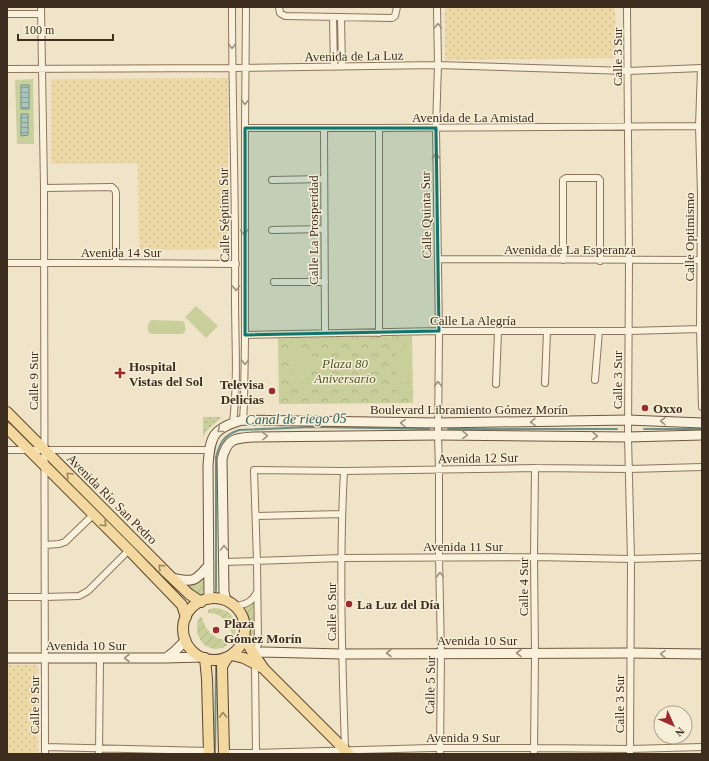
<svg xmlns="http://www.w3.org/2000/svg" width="709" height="761" font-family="Georgia,serif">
<defs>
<pattern id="grass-dots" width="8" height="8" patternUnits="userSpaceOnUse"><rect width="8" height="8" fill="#c9cf9b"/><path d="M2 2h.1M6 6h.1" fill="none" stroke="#aeb285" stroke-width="1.8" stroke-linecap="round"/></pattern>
<pattern id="sand-dots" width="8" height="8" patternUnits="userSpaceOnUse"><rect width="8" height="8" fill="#ecd9a5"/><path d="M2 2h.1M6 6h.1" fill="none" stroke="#cbbb8e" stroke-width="1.8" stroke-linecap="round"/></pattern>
<pattern id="park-crowns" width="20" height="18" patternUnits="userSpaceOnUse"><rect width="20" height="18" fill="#c9cf9b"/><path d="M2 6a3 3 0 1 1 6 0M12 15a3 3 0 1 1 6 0" fill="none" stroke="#aeb285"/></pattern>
<pattern id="garden-furrows" width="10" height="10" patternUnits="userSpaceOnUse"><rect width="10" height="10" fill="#c9cf9b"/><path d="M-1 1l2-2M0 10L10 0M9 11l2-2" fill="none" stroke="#aeb285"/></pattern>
<pattern id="water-rules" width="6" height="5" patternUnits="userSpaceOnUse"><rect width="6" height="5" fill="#a9c4bc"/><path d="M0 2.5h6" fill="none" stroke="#8ba098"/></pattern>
</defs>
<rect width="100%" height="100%" fill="#f0e4c8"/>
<path fill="url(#grass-dots)" d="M203,417H222L207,430L203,437Z"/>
<path fill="url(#sand-dots)" d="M445,7H615L616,58L445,60Z
M228,78V249L139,250L138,163L51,164V79Z
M7,665H38V754H7Z"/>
<path fill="url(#park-crowns)" d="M412,336L413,403L279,404L278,338Z"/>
<path fill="url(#garden-furrows)" d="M203,577L205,587L202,596L195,593L186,585C194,585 198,583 203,577Z
M255,602L256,646L250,636L248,621L243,610Z
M214,608C230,609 238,618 235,635L232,634C229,622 222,613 208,613V610Z
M202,617C205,630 214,640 228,640L230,643C213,659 190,640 199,618Z"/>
<path fill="#c9cf9b" d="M33,79L34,144H17L15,80Z
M196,306L218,326L206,338L185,317Z
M152,320L183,321C186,324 186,330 184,333L181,334H151L148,331C148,327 147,322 152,320Z
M396,345H412V383H396Z
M292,353H310L311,383L293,384Z"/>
<path fill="url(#water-rules)" stroke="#6f938a" d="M21,85H29V109H21Z
M21,114H28V135L21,136Z"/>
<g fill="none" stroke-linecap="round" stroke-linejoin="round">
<path stroke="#6f938a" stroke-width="2" d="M448,429H617
M644,429H702
M216,591V457C220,442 224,435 239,430L311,427L429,429
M215,754L216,666"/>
<defs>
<path id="street" d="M41,7L44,188L45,754
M232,7C232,104 236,201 235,298C235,339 238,382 233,422
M279,7L280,13L285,16L392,18L395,16L397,7
M437,7L438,65L436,128L439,335L438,435L439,470V557L441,653L440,754
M627,7L629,261L628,437L631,559L630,754
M7,14H41
M333,17L334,67
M341,17L342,67
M701,68L699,126L701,195L700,329L702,407
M7,69L232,68L438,65L628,71L702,68
M245,128H379L702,126
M324,128L325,333
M379,128V333
M272,180L324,179
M44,188L112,187L115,190L116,193V263
M272,230L324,229
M438,259L702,260
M563,260V180L566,178H598L600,180V261
M7,263H116L236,264
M274,282H325
M245,335L439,331H629L700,329
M595,380L599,331
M545,383L547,331
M496,384L498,331
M243,420L244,404L245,338V128L246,7
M7,450H209
M344,471C339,564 342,657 345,749
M256,516L342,514
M45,545L59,544L65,542L94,514
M224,562L342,558L534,557L631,559L702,557
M7,597H45L79,596L88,591L129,550
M235,606C245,605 252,602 257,592
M253,653L257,648L258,644L257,561L254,470L344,471L535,468L629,469L702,467
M255,664L256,754
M45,747L209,751
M224,753H253L431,748H534L630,749L702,747
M99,754L100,658
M534,754L535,653L534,557L535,468"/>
<path id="secondary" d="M173,578C193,583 196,581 209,565
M209,599L208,466C210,437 212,428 243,420L438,423L628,420L702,423
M226,600L224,592L222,459C227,439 234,438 253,437L438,435L628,437L702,435
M253,653L263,652L342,654L630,653L702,654
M7,658H166L201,657
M166,658L175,651L186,640"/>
<path id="primary" d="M7,412L167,573L189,594L201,602
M7,428L129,550L182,605L186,617
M183 629a31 31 0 1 1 62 0a31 31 0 1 1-62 0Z
M244,637L253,653L264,669L349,754
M231,655L244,658L263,668
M205,658L207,679L209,754
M224,754L222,667L224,663L228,657"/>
</defs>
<use href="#street" stroke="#8d765c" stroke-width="8"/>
<use href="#secondary" stroke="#6f573f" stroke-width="11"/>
<use href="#primary" stroke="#5b4430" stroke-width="12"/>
<use href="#street" stroke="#faf1dc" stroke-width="6"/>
<use href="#secondary" stroke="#faf1dc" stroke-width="9"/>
<use href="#primary" stroke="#f3d9a0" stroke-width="10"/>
</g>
<defs><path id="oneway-chevron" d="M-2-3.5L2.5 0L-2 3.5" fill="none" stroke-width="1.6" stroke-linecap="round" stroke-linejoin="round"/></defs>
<g stroke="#9c907e">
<use href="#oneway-chevron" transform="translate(438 26) rotate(-90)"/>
<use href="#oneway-chevron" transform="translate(232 46) rotate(90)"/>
<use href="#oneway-chevron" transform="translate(245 102) rotate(91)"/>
<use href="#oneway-chevron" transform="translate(436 156) rotate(-91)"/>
<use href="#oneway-chevron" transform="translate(244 232) rotate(90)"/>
<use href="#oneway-chevron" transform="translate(236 288) rotate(90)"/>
<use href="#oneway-chevron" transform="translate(245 362) rotate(91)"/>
<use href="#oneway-chevron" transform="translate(438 384) rotate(-90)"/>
<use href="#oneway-chevron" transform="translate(663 421) rotate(-178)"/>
<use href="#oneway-chevron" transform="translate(533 422) rotate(179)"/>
<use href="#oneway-chevron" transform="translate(403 423) rotate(-179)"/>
<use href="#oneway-chevron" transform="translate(220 430) rotate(141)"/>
<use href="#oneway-chevron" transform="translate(465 435) rotate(1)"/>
<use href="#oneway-chevron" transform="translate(265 436) rotate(-1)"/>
<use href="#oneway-chevron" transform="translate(595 436) rotate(1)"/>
<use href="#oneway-chevron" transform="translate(224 548) rotate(-91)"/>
<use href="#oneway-chevron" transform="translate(440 575) rotate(-91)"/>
<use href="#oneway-chevron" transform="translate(389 653) rotate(180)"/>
<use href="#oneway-chevron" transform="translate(519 653) rotate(-180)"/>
<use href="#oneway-chevron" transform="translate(663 654) rotate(-179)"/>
<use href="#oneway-chevron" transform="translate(127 658) rotate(180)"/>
</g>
<g stroke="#988460">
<use href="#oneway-chevron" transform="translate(69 475) rotate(-135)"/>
<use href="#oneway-chevron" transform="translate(104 524) rotate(45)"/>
<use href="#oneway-chevron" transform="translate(161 567) rotate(-135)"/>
<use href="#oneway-chevron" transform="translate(223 715) rotate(-91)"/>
</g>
<path fill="#0f766e" fill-opacity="0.2" stroke="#0f766e" stroke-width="3" stroke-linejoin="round" d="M245,128H436L439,331L245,335Z"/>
<g fill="#9e2a2b" stroke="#f7eed8" stroke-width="1.5">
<path d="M118 367h4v4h4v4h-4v4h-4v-4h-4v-4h4z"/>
<circle cx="272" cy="391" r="4"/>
<circle cx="645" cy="408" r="4"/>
<circle cx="349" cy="604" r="4"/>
<circle cx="216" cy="630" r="4"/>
</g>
<g text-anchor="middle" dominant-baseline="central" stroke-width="3" stroke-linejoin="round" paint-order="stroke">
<g font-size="13" fill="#3d2e20" stroke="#f7eed8">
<text transform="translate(354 56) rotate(-1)">Avenida de La Luz</text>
<text transform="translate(617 57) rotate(-90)">Calle 3 Sur</text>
<text x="473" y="117">Avenida de La Amistad</text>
<text transform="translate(224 215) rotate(-91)">Calle Séptima Sur</text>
<text transform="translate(426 215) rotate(-91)">Calle Quinta Sur</text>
<text transform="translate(313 230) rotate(-90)">Calle La Prosperidad</text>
<text transform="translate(689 237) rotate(-90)">Calle Optimismo</text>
<text x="570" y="249">Avenida de La Esperanza</text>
<text x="121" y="252">Avenida 14 Sur</text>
<text x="473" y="320">Calle La Alegría</text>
<text transform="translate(617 380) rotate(-90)">Calle 3 Sur</text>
<text transform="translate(33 381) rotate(-90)">Calle 9 Sur</text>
<text x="469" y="409">Boulevard Libramiento Gómez Morín</text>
<text transform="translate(478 458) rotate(-1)">Avenida 12 Sur</text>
<text transform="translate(112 499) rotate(45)">Avenida Río San Pedro</text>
<text x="463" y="546">Avenida 11 Sur</text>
<text transform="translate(523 587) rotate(-90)">Calle 4 Sur</text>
<text transform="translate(331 612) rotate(-90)">Calle 6 Sur</text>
<text x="477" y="640">Avenida 10 Sur</text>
<text x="86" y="645">Avenida 10 Sur</text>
<text transform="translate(430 685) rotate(-89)">Calle 5 Sur</text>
<text transform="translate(619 704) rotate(-90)">Calle 3 Sur</text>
<text transform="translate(34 705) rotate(-90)">Calle 9 Sur</text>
<text x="463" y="737">Avenida 9 Sur</text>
</g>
<g font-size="13" font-style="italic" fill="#4d5a26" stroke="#f7eed8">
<text x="345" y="363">Plaza 80<tspan x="345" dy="15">Aniversario</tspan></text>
</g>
<g font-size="13" font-weight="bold" fill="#3d2e20" stroke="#f7eed8" text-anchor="start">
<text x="129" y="366">Hospital<tspan x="129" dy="15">Vistas del Sol</tspan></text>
<text x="264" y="384" text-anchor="end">Televisa<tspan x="264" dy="15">Delicias</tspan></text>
<text x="653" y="408">Oxxo</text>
<text x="357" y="604">La Luz del Día</text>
<text x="224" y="623">Plaza<tspan x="224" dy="15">Gómez Morín</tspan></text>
</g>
<g font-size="14" font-style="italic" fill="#2f5d5a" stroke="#f7eed8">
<text transform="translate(296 419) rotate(-1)">Canal de riego 05</text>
</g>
</g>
<rect width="709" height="761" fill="none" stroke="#3d2e20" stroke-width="16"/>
<g transform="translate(673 725) rotate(135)"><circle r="19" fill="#f7eed8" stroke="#ada18e"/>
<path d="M0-3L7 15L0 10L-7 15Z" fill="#9e2a2b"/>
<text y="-6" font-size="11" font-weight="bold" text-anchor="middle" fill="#3d2e20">N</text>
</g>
<path d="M18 34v6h95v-6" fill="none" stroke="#3d2e20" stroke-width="2"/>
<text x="24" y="34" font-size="12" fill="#3d2e20" stroke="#f7eed8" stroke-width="3" paint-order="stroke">100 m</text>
</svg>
